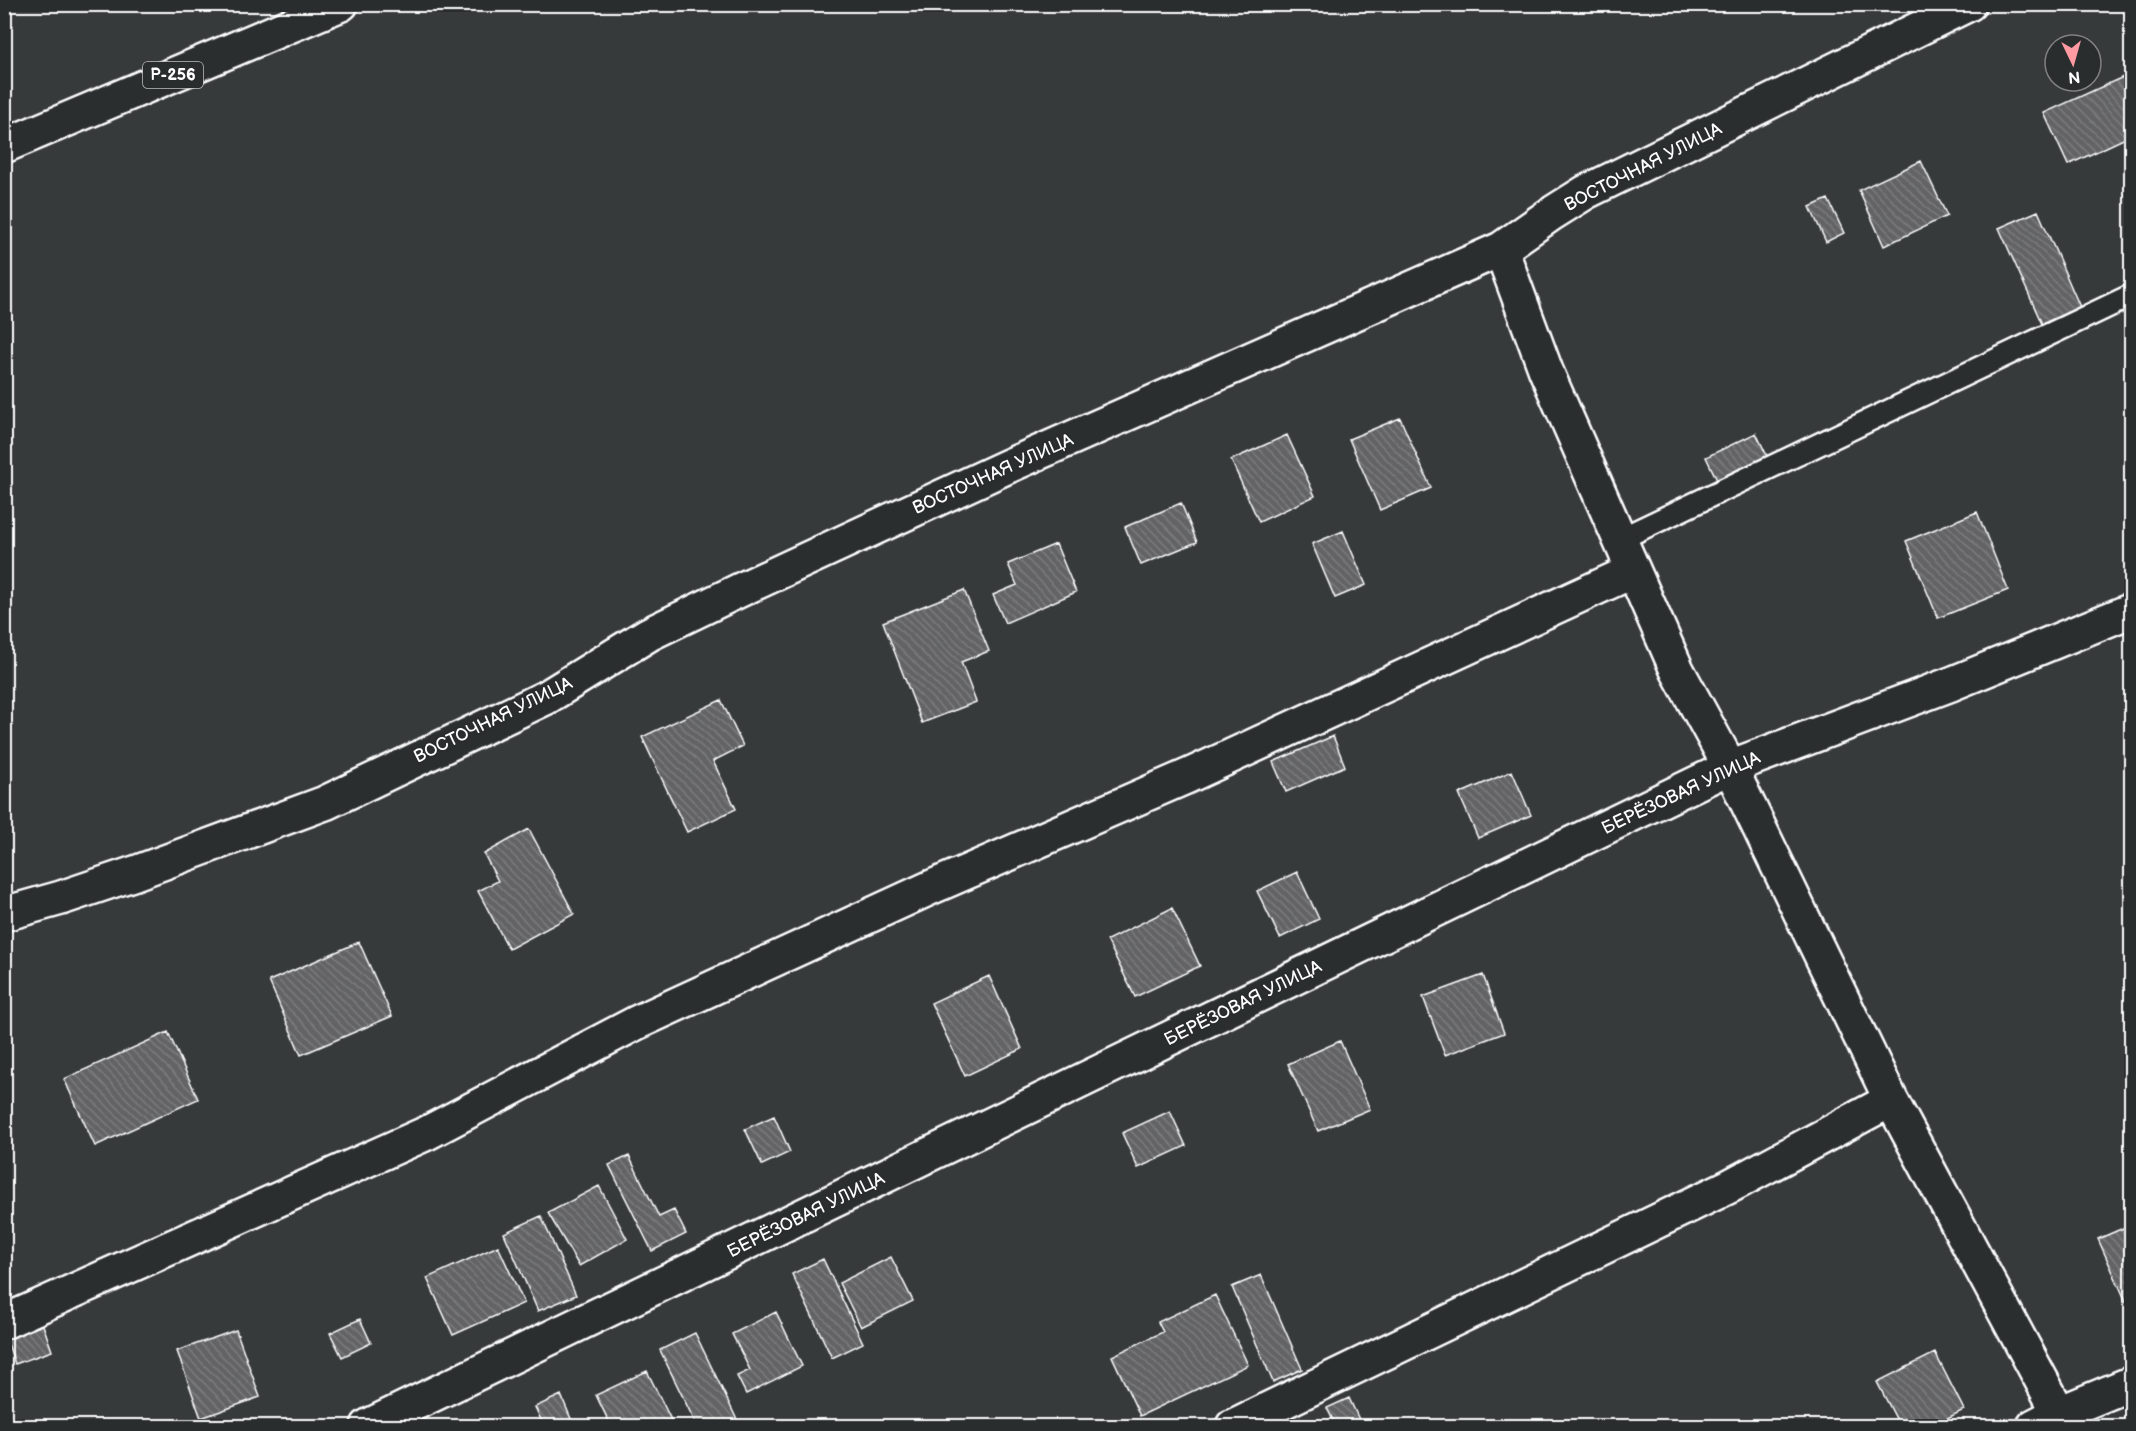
<svg xmlns="http://www.w3.org/2000/svg" width="2136" height="1431" font-family="'Balsamiq Sans',sans-serif">
<defs>
<pattern id="building-back-hatch" width="6" height="6" patternUnits="userSpaceOnUse" patternTransform="scale(1.5)"><rect width="6" height="6" fill="#636465"/><path d="M-1 5l2 2M0 0l6 6M5-1l2 2" fill="none" stroke="#7a7b7c"/></pattern>
</defs>
<rect width="100%" height="100%" fill="#373a3b"/>
<filter id="ink" filterUnits="userSpaceOnUse"><feTurbulence type="fractalNoise" baseFrequency=".0167" numOctaves="2"/><feDisplacementMap in="SourceGraphic" scale="12" xChannelSelector="R" yChannelSelector="G"/><feConvolveMatrix kernelMatrix="1 2 1 2 8 2 1 2 1" color-interpolation-filters="sRGB"/></filter>
<g filter="url(#ink)">
<path fill="url(#building-back-hatch)" stroke="#fff" stroke-width="1.5" d="M2132,73V135L2068,165L2044,113Z
M1921,161L1947,216L1884,246L1859,190Z
M1828,199L1844,233L1826,242L1810,207Z
M2038,211L2080,307L2042,324L1999,228Z
M1400,418L1431,488L1380,510L1349,439Z
M1756,433L1769,460L1719,484L1706,457Z
M1287,435L1315,496L1259,522L1231,460Z
M1181,503L1197,542L1141,565L1125,527Z
M1977,512L2008,590L1938,618L1906,541Z
M1343,531L1366,585L1335,598L1312,544Z
M1056,544L1076,592L1005,623L993,595L1017,585L1008,564Z
M964,590L989,651L961,662L976,702L922,723L883,622Z
M721,700L743,746L713,761L736,809L687,832L642,737Z
M1333,736L1345,766L1286,792L1273,762Z
M1512,771L1531,815L1478,838L1459,794Z
M529,829L574,914L509,949L478,891L498,881L484,854Z
M1297,872L1319,919L1280,938L1257,891Z
M1172,908L1200,966L1135,997L1107,940Z
M359,942L392,1016L301,1055L269,981Z
M1483,975L1504,1033L1445,1055L1423,997Z
M989,976L1022,1049L965,1076L931,1003Z
M168,1032L198,1099L95,1146L64,1079Z
M1340,1041L1370,1109L1318,1131L1288,1064Z
M1170,1111L1186,1146L1138,1168L1122,1133Z
M774,1116L790,1152L762,1165L745,1129Z
M629,1156L659,1217L674,1210L686,1234L652,1251L609,1165Z
M599,1186L627,1239L579,1266L548,1213Z
M541,1216L576,1295L538,1311L504,1233Z
M2128,1226L2132,1234V1315L2098,1239Z
M498,1246L524,1303L453,1335L427,1278Z
M891,1257L913,1301L861,1327L839,1283Z
M823,1259L863,1343L832,1358L792,1274Z
M1261,1275L1302,1369L1273,1382L1232,1287Z
M1215,1295L1248,1365L1140,1416L1112,1356L1163,1332L1158,1322Z
M776,1312L802,1366L746,1394L737,1376L750,1370L732,1334Z
M360,1319L371,1343L342,1357L330,1333Z
M43,1325L52,1351L15,1364L6,1338Z
M236,1330L260,1397L201,1418L177,1351Z
M695,1333L740,1426H697L660,1350Z
M1935,1353L1964,1410L1931,1426H1900L1877,1382Z
M647,1371L674,1426H611L596,1395Z
M561,1395L574,1426H544L535,1407Z
M1349,1398L1362,1426H1336L1327,1408Z"/>
<g fill="none" stroke-linecap="round" stroke-linejoin="round">
<defs>
<path id="lane" d="M1618,540L2132,295"/>
<path id="street" d="M1501,249L1546,371L1677,670L1730,767L1891,1100L2066,1426
M4,914L61,898L135,873L325,803L547,697L649,634L740,590L1006,467L1501,249L1551,214L1586,192L1969,4
M4,1322L427,1133L636,1023L932,887L1188,776L1633,571
M368,1426L1730,767L1951,684L2132,610
M1233,1426L1730,1186L1891,1100
M2034,1426L2057,1414L2132,1383"/>
<path id="highway" d="M4,146L341,4"/>
</defs>
<use href="#lane" stroke="#fff" stroke-width="26"/>
<use href="#street" stroke="#fff" stroke-width="38"/>
<use href="#highway" stroke="#fff" stroke-width="38"/>
<use href="#lane" stroke="#2a2d2e" stroke-width="21"/>
<use href="#street" stroke="#2a2d2e" stroke-width="33"/>
<use href="#highway" stroke="#2a2d2e" stroke-width="33"/>
</g>
</g>
<g text-anchor="middle" dominant-baseline="central" stroke-width="4.5" stroke-linejoin="round" paint-order="stroke">
<rect fill="#2a2d2e" stroke="#bfc0c0" stroke-width="1.5" x="143" y="62" width="60" height="26" rx="4.5"/>
<g font-size="16" font-weight="bold" fill="#fff">
<text x="173" y="75">Р-256</text>
</g>
<g font-size="18" fill="#fff" stroke="#2a2d2e">
<text transform="translate(1643 167) rotate(-27)">ВОСТОЧНАЯ УЛИЦА</text>
<text transform="translate(993 474) rotate(-24)">ВОСТОЧНАЯ УЛИЦА</text>
<text transform="translate(493 720) rotate(-26)">ВОСТОЧНАЯ УЛИЦА</text>
<text transform="translate(1681 793) rotate(-25)">БЕРЁЗОВАЯ УЛИЦА</text>
<text transform="translate(1243 1003) rotate(-26)">БЕРЁЗОВАЯ УЛИЦА</text>
<text transform="translate(806 1215) rotate(-26)">БЕРЁЗОВАЯ УЛИЦА</text>
</g>
</g>
<rect width="2136" height="1431" fill="none" stroke="#2a2d2e" stroke-width="24"/>
<rect x="12" y="12" width="2112" height="1407" fill="none" stroke="#fff" stroke-width="2" filter="url(#ink)"/>
<g transform="translate(2073 63) rotate(175)"><circle r="28" fill="#2a2d2e" stroke="#7f8182" stroke-width="1.5"/>
<path d="M0-4.5L10 22L0 15L-10 22Z" fill="#ff9aa2"/>
<text y="-9" font-size="16" font-weight="bold" text-anchor="middle" fill="#ffffff">N</text>
</g>
</svg>
